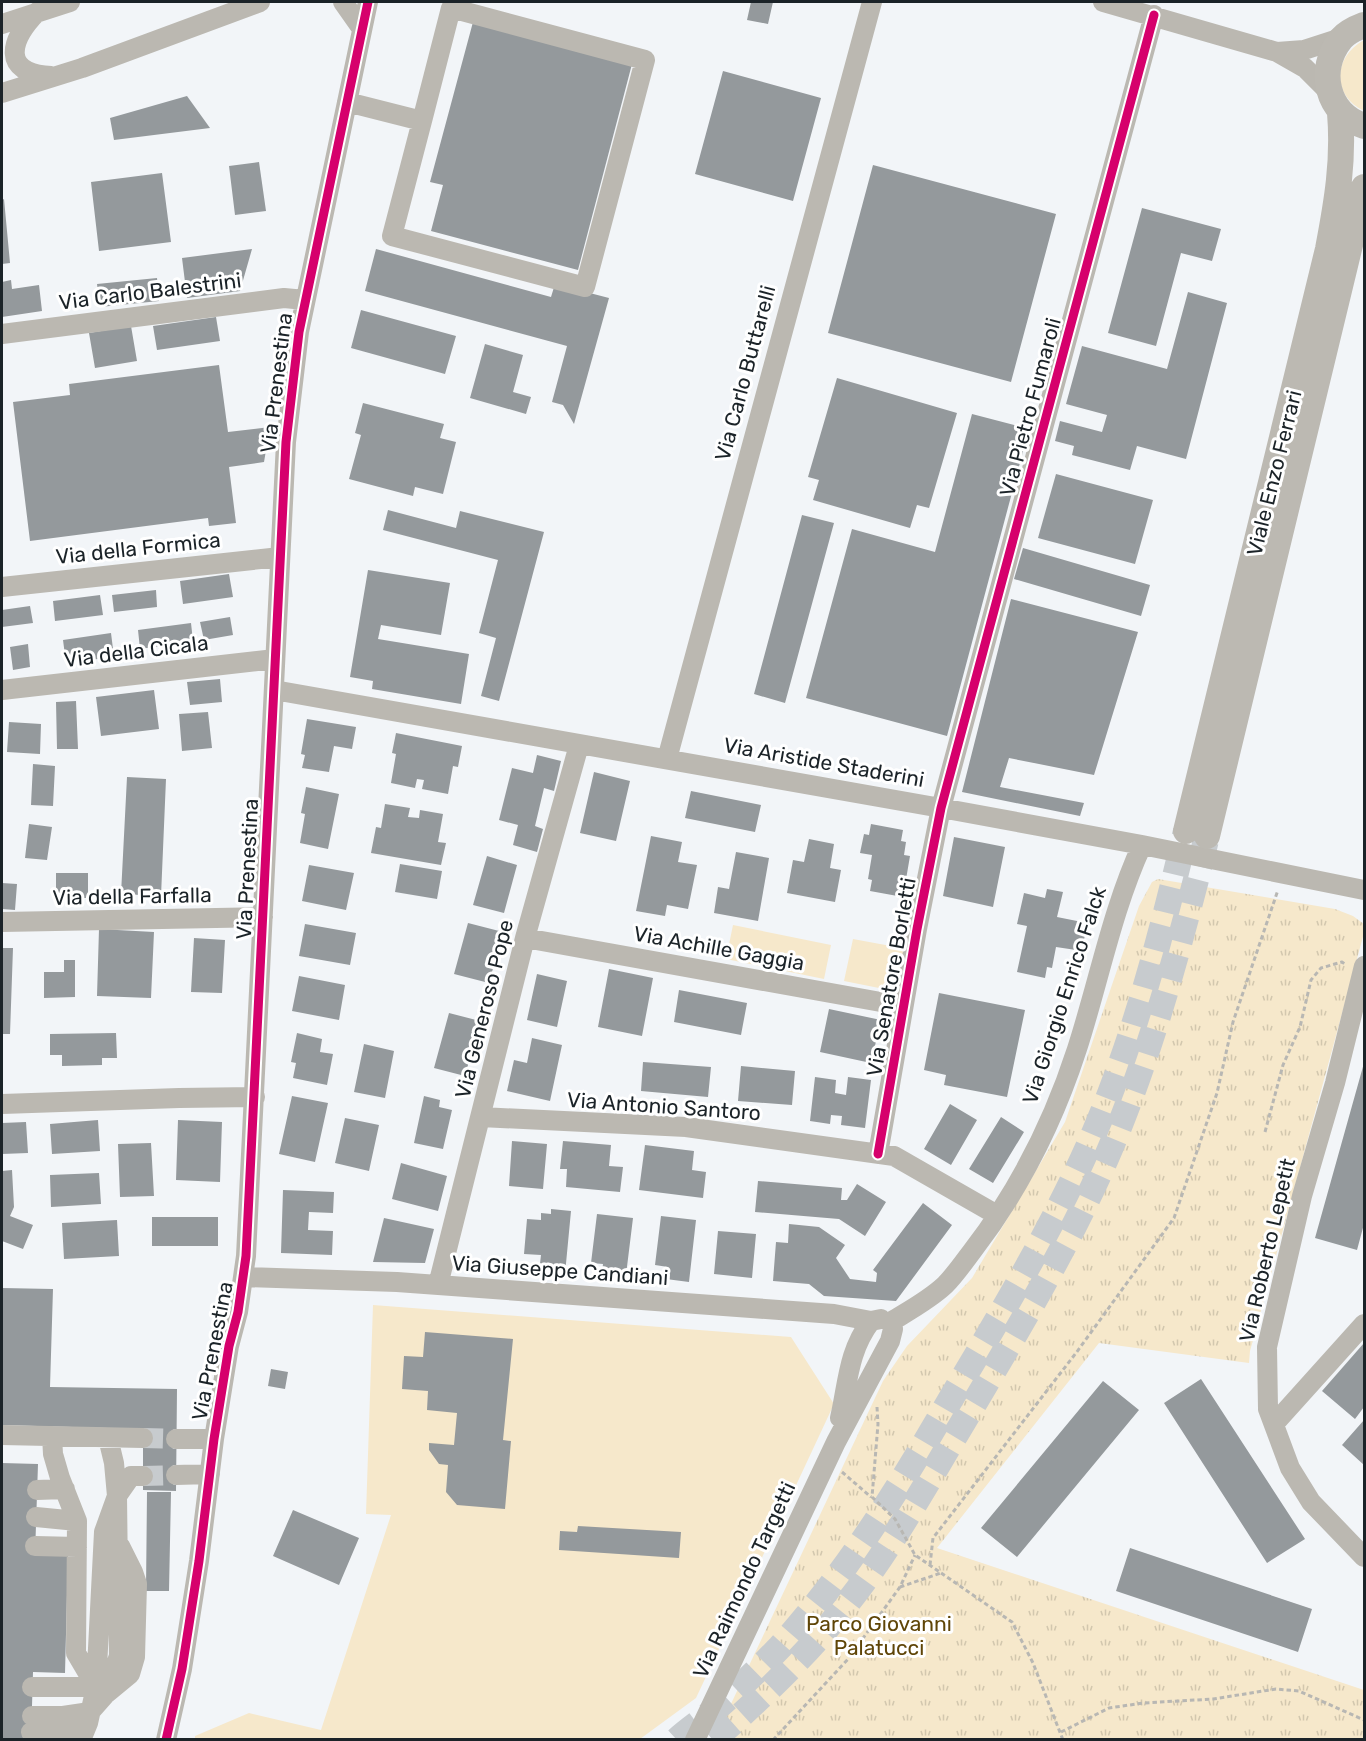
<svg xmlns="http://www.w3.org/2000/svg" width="1366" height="1741" font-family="Rubik,sans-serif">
<defs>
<pattern id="park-tufts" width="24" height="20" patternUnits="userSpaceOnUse" patternTransform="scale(1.5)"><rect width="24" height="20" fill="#f6e8cb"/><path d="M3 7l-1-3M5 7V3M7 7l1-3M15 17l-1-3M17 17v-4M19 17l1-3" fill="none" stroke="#d2c7ae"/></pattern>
</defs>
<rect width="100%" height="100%" fill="#f2f5f8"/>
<path fill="#f6e8cb" d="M1364,40V111C1331,95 1333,57 1364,40Z
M733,925L831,945L824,979L726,959Z
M853,939L907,949L899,992L844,981Z
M373,1305L791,1337L834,1404L777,1526L776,1532H774L696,1698L640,1739L195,1740V1736L249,1713L321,1730L391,1515L366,1514Z"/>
<path fill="url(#park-tufts)" d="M1158,879L1335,909L1353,916L1364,924V933L1250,1351L1249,1363L1099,1343L937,1548L1364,1690V1739L714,1740L883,1381L907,1346L972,1278L1065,1122L1139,906L1152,882Z"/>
<path fill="#94999c" d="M751,2H773L768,24L747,20Z
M473,22L632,64L578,270L431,231L443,185L430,182Z
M723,71L821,98L793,201L695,174Z
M187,96L210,128L114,140L110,118Z
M259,162L266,211L235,215L229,166Z
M873,165L1056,214L1011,382L828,333Z
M162,173L171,242L99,251L91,182Z
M4,199L10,263L2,264V200Z
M1142,208L1221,229L1212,261L1181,253L1156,346L1108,333Z
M252,249L240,291L187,298L182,258Z
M376,249L551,297L555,284L609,298L574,424L563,405L552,402L567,346L365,291Z
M157,278L159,301L100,307L97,284Z
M11,280L12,289L39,285L42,311L2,317V282Z
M1188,292L1227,303L1186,459L1137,446L1130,470L1072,455L1074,446L1055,441L1060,421L1102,432L1107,415L1066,404L1082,346L1167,369Z
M361,310L456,336L445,374L351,348Z
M216,317L220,341L157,350L153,326Z
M131,326L137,361L95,368L89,333Z
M485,344L523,355L513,392L531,397L526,414L470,398Z
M219,365L228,432L270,427L264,462L229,467L236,523L209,526L208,518L30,541L13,402L70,395L69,384Z
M837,378L957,413L929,508L917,505L910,528L813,500L819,480L808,477Z
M363,403L444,424L440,438L456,442L443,494L415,487L413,496L349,479L361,435L355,433Z
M972,414L1029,429L947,736L806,698L852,529L935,552Z
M1056,474L1153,500L1135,564L1038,538Z
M388,510L456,528L460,511L544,532L499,701L481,696L496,638L479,633L498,560L383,530Z
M802,515L834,523L785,703L754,694Z
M1023,548L1150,585L1141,616L1014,579Z
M368,570L450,583L441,635L381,625L378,639L469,654L461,704L372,689L373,681L350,677Z
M229,574L233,597L183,604L180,581Z
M156,590L157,607L114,612L112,595Z
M100,595L103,615L55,621L53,601Z
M1011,599L1138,632L1094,775L1009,758L1000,787L1084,803L1080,816L962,792Z
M30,606L33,623L2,627V610Z
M230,617L233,635L204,640L200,622Z
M191,623L193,641L140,649L138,630Z
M111,633L114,657L66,663L63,640Z
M28,644L30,667L13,670L10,647Z
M220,679L222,702L190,705L187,682Z
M154,690L159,729L101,736L96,697Z
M76,701L78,749H57L56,702Z
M208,712L212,748L182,751L179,714Z
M307,719L356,727L352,749L334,746L329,772L302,768L305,755L301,754Z
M9,722L41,724L40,754L7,752Z
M396,733L462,746L458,767L453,766L448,794L422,789L424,780L417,779L415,788L391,783L396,754L392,753Z
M537,755L561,761L554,791L544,788L535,826L543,829L537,852L513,845L518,825L499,820L512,768L533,773Z
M33,764L55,766L53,806L31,805Z
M594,772L630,781L616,841L580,833Z
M127,777L166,779L161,896L121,894Z
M306,787L339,794L328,849L300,843L305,814L301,813Z
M691,791L761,805L755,832L685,818Z
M385,804L410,808L408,817L419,818L420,810L443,814L438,842L446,843L441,865L371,853L376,827L381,828Z
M29,824L52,827L47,860L25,858Z
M871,824L903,830L901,841L906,842L904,855L910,856L903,897L870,891L872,880L868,879L872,855L860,853L864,834L869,835Z
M651,836L682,842L678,862L697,865L688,909L667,905L665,916L636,911Z
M954,837L1005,847L993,907L943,896Z
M809,839L834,844L830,868L841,870L835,902L787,893L793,860L804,862Z
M736,852L769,858L758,921L714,913L718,887L729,889Z
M487,856L517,865L504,913L473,905Z
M400,864L442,871L437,899L395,892Z
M309,865L354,873L346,910L302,901Z
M56,873H88V898H56Z
M2,883L17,884L15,910L2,909Z
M1047,889L1063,892L1057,917L1087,923L1084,940H1078L1076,950L1056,947L1052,968L1047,967L1045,978L1017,972L1027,926L1017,924L1024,893L1045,898Z
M468,923L503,932L489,983L454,974Z
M305,924L356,933L350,965L299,956Z
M99,929L154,932L151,998L97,996Z
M194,938L225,940L222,993L191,992Z
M2,948H13L10,1034H2Z
M64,960H75V997L44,998V972H64Z
M609,969L653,978L642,1036L598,1027Z
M537,974L567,981L557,1027L527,1020Z
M299,976L345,985L339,1020L292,1011Z
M679,990L747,1003L741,1035L674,1022Z
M939,993L1025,1010L1007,1097L944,1085L946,1075L924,1070Z
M829,1009L881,1020L871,1063L820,1052Z
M449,1013L480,1021L465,1076L434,1068Z
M116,1033L117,1058H102V1065L62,1066V1055H50V1034Z
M297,1033L322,1039L320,1052L333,1054L327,1085L293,1078L296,1063L291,1062Z
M532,1038L562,1045L550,1101L507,1091L514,1060L527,1063Z
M364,1044L394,1051L385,1098L354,1092Z
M643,1062L711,1067L708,1097L641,1091Z
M1364,1063V1224L1357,1250L1315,1238Z
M741,1066L795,1071L792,1105L738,1101Z
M815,1077L836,1080L835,1093L846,1095L848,1077L871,1080L865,1128L841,1125L842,1116L831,1115L830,1124L810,1121Z
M292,1096L328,1103L315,1162L279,1154Z
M424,1096L440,1100L439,1107L452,1110L443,1149L414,1143Z
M950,1104L977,1120L951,1165L924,1149Z
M1001,1117L1024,1132L993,1183L969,1169Z
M345,1118L379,1125L369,1171L335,1163Z
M98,1120L100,1151L52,1154L50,1124Z
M178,1120L222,1122L220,1182L176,1180Z
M26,1122L28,1153L2,1154V1123Z
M512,1141L547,1144L543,1189L509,1186Z
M563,1141L611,1145L609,1166L623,1167L620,1192L566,1187L567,1169H560Z
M151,1143L154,1196L120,1197L118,1144Z
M645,1145L694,1151L692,1170L706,1172L703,1198L639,1190Z
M401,1163L447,1176L438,1211L392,1199Z
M12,1170L14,1207L10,1216L33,1225L23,1249L2,1241V1171Z
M99,1173L101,1204L51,1207L50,1175Z
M758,1181L842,1188L841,1200H847L857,1184L886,1202L865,1236L839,1219L755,1212Z
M283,1190L334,1192L333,1213L309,1212L308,1230L333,1231L332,1255L281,1253Z
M923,1203L952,1225L896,1301L824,1296L809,1284L773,1281L776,1242L788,1243L789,1224L819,1227L845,1245L836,1258L850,1279L876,1282L877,1273L873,1270Z
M551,1209L571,1211L565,1274L539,1272L541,1255L524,1254L527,1219L541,1220V1213L551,1214Z
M597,1214L633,1218L626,1275L602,1272L603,1264L591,1263Z
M661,1216L696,1220L689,1282L666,1279L668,1267L655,1265Z
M152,1217H218V1246H152Z
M384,1218L434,1229L425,1263L373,1262Z
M117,1220L119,1256L64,1259L62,1223Z
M718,1231L756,1234L752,1278L714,1274Z
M2,1288L53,1289L50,1387L177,1389L176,1491L143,1490V1429L2,1425Z
M425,1332L513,1339L503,1440L511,1441L505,1509L457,1505L446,1492L448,1465L439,1464L429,1450V1443L454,1445L457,1413L427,1410L428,1391L402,1389L404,1356L423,1357Z
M1364,1343V1407L1355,1419L1322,1391Z
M271,1369L288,1372L285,1389L268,1386Z
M1201,1379L1305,1539L1267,1563L1164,1403Z
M1103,1381L1139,1410L1017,1557L981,1528Z
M1364,1420V1465L1342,1445Z
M2,1463L38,1464L35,1555L68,1556L65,1673L33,1672L31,1740H2Z
M147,1492H171L169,1591H146Z
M293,1510L359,1538L339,1585L273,1556Z
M578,1526L681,1532L679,1558L559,1550L560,1531L577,1532Z
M1130,1548L1312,1609L1298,1652L1116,1591Z"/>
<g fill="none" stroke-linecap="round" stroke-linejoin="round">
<path stroke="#c7cbce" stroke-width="20" stroke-dasharray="20 10" stroke-linecap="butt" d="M143,1438L176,1439
M143,1476L176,1475"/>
<path stroke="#c7cbce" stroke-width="26" stroke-dasharray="26 13" stroke-linecap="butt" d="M677,1740C688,1730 700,1722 711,1713C735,1692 758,1670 780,1647C847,1573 899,1488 949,1402C1001,1314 1055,1225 1095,1131C1136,1034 1162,932 1186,831
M713,1740C762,1697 809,1653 849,1601C892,1546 926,1484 962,1424C1016,1333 1072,1240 1113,1142C1154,1043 1181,940 1207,836"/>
<path stroke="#b8b7b3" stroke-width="3" stroke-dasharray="4.5 3" stroke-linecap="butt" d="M1265,1132L1283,1065L1300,1027L1311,980L1321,968L1342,962L1346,965
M877,1407L878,1424L872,1497L895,1519L915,1555L1012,1622L1033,1663L1063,1740
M842,1472L871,1497
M930,1565L933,1538L1076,1353L1174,1218L1217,1093L1233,1022L1278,890
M900,1587L941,1573
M1061,1732L1109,1708L1143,1703L1213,1699L1276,1689L1299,1691L1364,1720
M773,1740L848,1659L900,1587L915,1555"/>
<path stroke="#bbb8b1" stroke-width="20" d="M343,2L362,29
M1103,2L1277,52L1305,68L1330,93
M37,12C10,40 0,73 51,76
M2,24L70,2
M1277,52L1304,50L1341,38
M2,93L82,68L260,2
M347,102L422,121L392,236L585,287L645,60L451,8L422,121
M2,334L284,298L305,300
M2,587L280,557
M2,690L275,659
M274,690L941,808L1142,845L1364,890
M667,759L872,2
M2,922L263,917
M525,938L903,1006
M1364,966L1335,1083L1302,1196L1267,1347L1268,1409L1290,1468L1311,1502L1364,1557
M2,1104L179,1098L255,1097
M481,1117L686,1127L894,1156L997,1215
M878,1154L917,929L941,808L1154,15
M244,1277L397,1282L834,1314L871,1321
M438,1285L525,938L579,745
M892,1321C910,1310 929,1300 945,1285C955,1275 964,1262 973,1250C1019,1190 1054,1120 1077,1049C1099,981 1112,910 1142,845
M840,1418C848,1383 848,1351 871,1321L881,1319
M1274,1424L1364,1324
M2,1435L143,1438
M52,1436L53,1454L60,1478L77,1521L76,1653L96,1687
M176,1439H214
M176,1475L210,1474
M37,1490L65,1489
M36,1517L77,1521
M35,1546L77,1547
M32,1687H96
M107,1693L130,1674L135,1657L137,1584L133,1572L120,1546
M32,1716H63L90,1712L105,1695L119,1656L117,1496L114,1463L108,1438
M31,1732L86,1728
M81,1740L88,1723L96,1687L104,1532L117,1496L131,1476H143
M166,1740L182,1669L199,1561L214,1439L229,1346L238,1312L246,1256L286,442L299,332L368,2
M695,1740L836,1442L890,1341L893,1329L892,1321"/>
<path stroke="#bcb9b2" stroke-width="26" d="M1364,25C1356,28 1347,32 1341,39C1316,70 1327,114 1364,126
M1186,831L1328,249C1337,202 1344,160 1340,113
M1207,836L1364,187"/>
<defs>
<path id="cycleway" d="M878,1154L917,929L941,808L1154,15
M166,1740L182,1669L199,1561L214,1439L229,1346L238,1312L246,1256L286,442L299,332L368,2"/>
</defs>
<use href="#cycleway" stroke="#fff" stroke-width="13"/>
<use href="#cycleway" stroke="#d6006c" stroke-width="9"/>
</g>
<g text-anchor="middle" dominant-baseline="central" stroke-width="6" stroke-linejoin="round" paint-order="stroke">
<g font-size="21" fill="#1b2328" stroke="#fff">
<text transform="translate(150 291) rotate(-7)">Via Carlo Balestrini</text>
<text transform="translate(745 373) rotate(-75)">Via Carlo Buttarelli</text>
<text transform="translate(276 383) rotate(-83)">Via Prenestina</text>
<text transform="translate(1030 407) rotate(-75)">Via Pietro Fumaroli</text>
<text transform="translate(1274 473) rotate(-76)">Viale Enzo Ferrari</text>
<text transform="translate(138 548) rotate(-6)">Via della Formica</text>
<text transform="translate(136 651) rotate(-7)">Via della Cicala</text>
<text transform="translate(824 762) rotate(10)">Via Aristide Staderini</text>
<text transform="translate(247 869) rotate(-87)">Via Prenestina</text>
<text transform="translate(132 896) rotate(-1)">Via della Farfalla</text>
<text transform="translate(719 948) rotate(10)">Via Achille Gaggia</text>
<text transform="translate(891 977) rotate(-80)">Via Senatore Borletti</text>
<text transform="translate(1064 995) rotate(-72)">Via Giorgio Enrico Falck</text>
<text transform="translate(484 1009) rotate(-76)">Via Generoso Pope</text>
<text transform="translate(664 1106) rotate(4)">Via Antonio Santoro</text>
<text transform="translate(1267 1250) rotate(-77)">Via Roberto Lepetit</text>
<text transform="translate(560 1270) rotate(4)">Via Giuseppe Candiani</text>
<text transform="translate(212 1351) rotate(-79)">Via Prenestina</text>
<text transform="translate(744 1580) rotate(-65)">Via Raimondo Targetti</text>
</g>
<g font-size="21" fill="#5f4507" stroke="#fff">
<text x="879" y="1623">Parco Giovanni<tspan x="879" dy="24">Palatucci</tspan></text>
</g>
</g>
<rect width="1366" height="1741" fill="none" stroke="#1b2328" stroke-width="6"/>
</svg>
